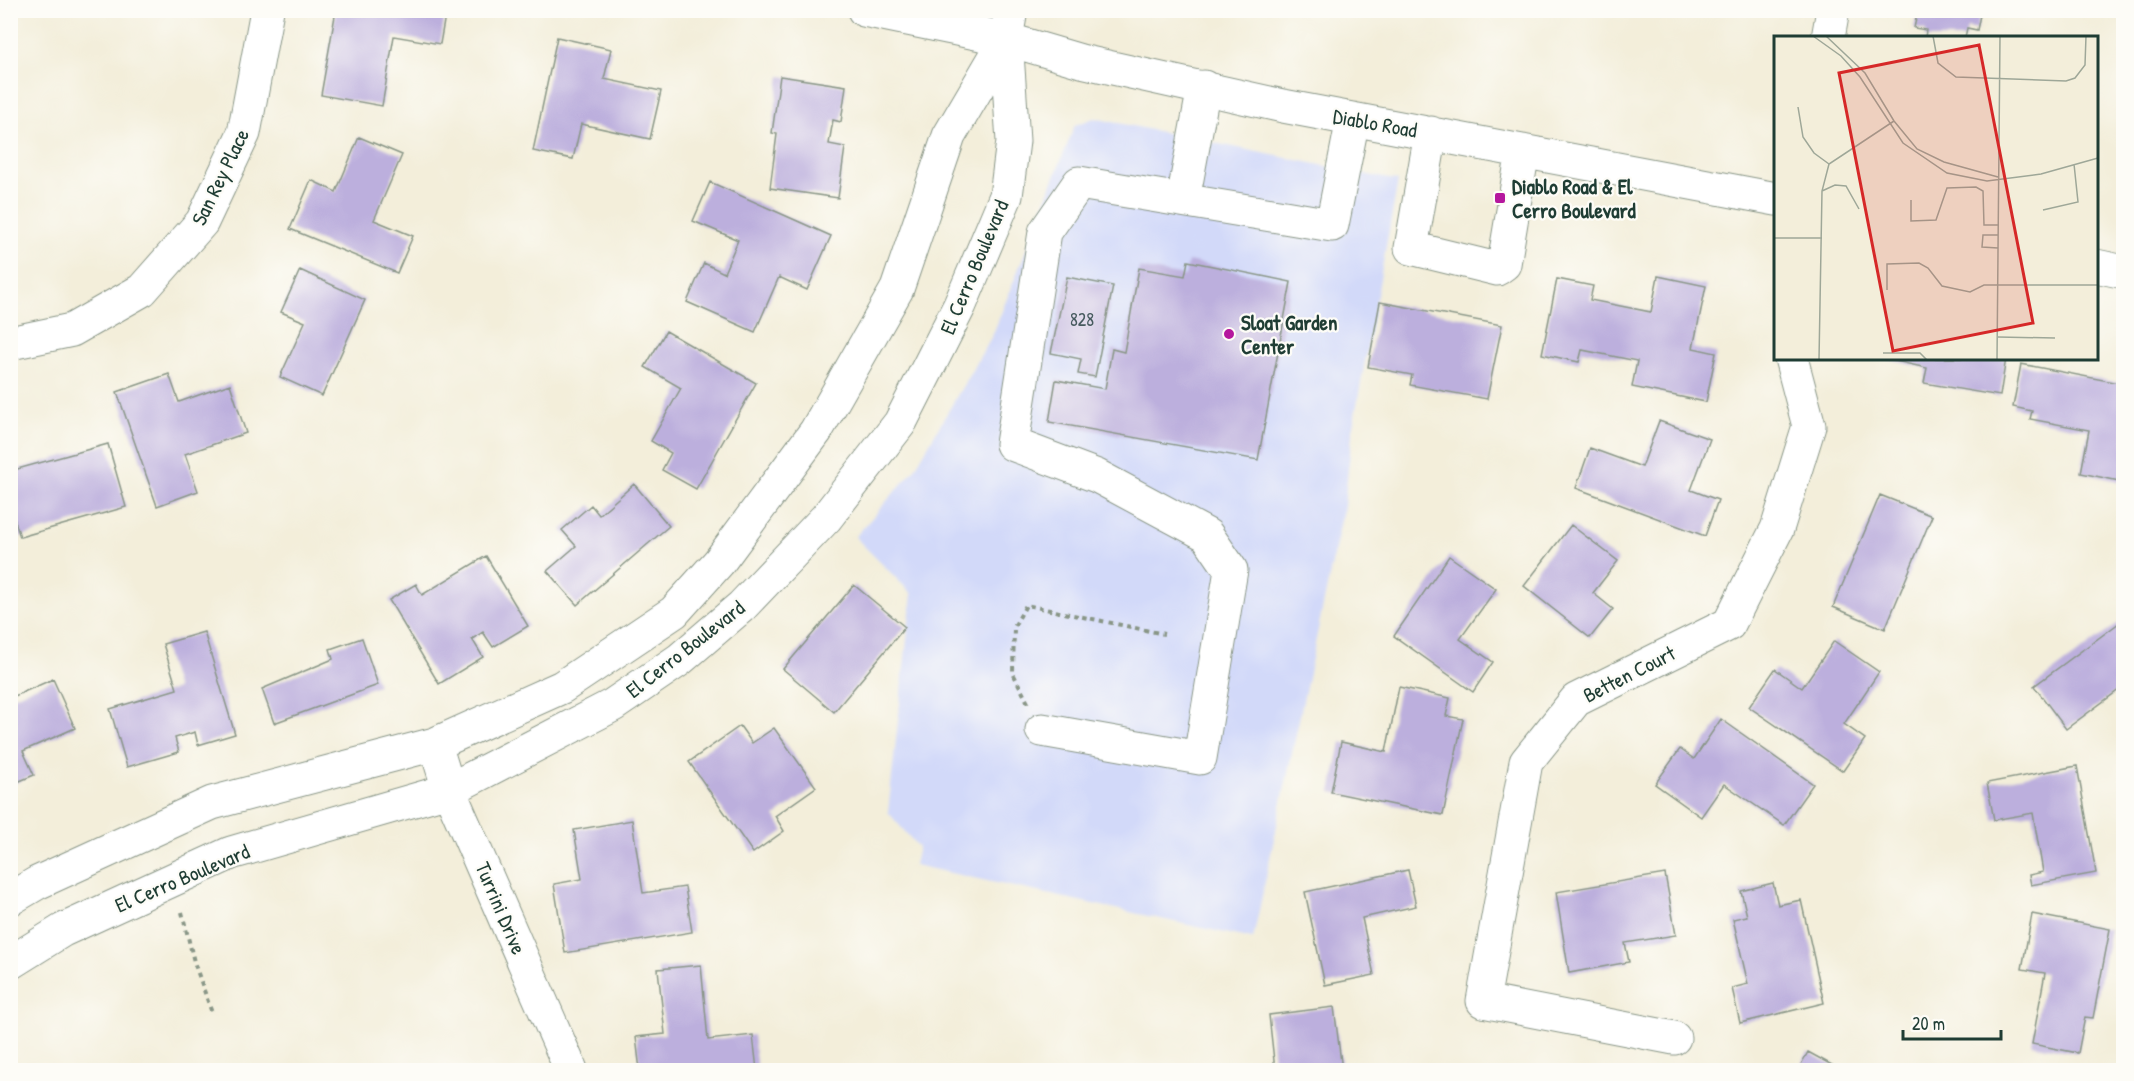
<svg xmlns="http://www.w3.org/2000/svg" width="2134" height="1081" font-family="'Patrick Hand',sans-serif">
<rect width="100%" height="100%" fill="#fdfcf7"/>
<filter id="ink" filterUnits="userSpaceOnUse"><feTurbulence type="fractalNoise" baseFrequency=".0167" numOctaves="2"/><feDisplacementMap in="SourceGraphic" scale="12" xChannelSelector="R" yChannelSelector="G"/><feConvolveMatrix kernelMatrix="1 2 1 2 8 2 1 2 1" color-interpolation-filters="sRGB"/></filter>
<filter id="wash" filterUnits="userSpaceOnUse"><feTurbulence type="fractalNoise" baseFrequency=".008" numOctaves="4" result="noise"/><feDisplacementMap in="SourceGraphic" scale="24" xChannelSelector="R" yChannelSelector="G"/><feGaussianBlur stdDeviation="1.35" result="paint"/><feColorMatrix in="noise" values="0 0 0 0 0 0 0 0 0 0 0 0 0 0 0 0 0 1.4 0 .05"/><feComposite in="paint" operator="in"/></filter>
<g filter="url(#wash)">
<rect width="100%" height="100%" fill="#f3eeda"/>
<path fill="#d2d9f9" d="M1094,118L1398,181L1353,426L1344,506L1253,939L914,865L918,847L888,812L912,594L855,537L914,470L993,334L1075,125Z"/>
<g id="blocks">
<path fill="#bcafdd" d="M336,10H446L440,44L394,36L382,106L321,95Z
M1918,10H1981L1977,30L1967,28L1965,38H1925L1926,30L1914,28Z
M557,37L611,49L604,79L661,91L650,139L581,124L573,159L533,151Z
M780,76L846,86L841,122L833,120L829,144L845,147L838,198L770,188L777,134L772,133Z
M359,137L402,155L374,220L413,236L397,273L290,229L311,180L336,192Z
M710,182L831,236L807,290L779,277L755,332L687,302L704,263L724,273L738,240L693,221Z
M1188,261L1291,282L1258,460L1049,422L1056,380L1105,389L1112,349L1124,352L1139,268L1185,276Z
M300,270L365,300L322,396L280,377L305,322L281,312Z
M1658,276L1706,286L1693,348L1716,353L1706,402L1632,387L1637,361L1582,350L1579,362L1542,354L1557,279L1593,286L1590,300L1651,312Z
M1067,277L1113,286L1095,377L1078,374L1081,359L1051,353Z
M1380,302L1502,325L1487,399L1410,385L1412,375L1368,367Z
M666,331L756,383L696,489L662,470L671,453L651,441L681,388L645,367Z
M1882,358H2006L2000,396L1924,383L1927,368Z
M2021,364L2124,384V482L2081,473L2089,430L2030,419L2032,411L2013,407Z
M169,374L179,402L230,384L246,433L185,454L198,491L157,506L117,392Z
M1659,421L1710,439L1691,490L1718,500L1705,536L1576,488L1590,448L1642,467Z
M108,444L126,507L20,537L10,505V471Z
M634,484L669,526L577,605L547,571L576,546L562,530L591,505L599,515Z
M1880,495L1932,516L1885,629L1833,607Z
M1571,525L1618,561L1593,593L1613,609L1590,638L1524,586Z
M486,556L528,626L493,647L483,632L472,639L483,657L439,684L389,600L416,584L422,595Z
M1449,556L1496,589L1460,639L1493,662L1473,692L1394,636Z
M854,585L905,627L834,712L783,669Z
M2119,623L2124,630V686L2066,729L2034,686Z
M204,632L235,734L198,745L195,732L175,738L179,752L127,767L110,709L177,689L163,644Z
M362,638L378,685L274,723L262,689L333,659L330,649Z
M1834,641L1879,672L1844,724L1865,739L1843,771L1749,707L1775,669L1802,688Z
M53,679L75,728L23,751L34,775L10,785V698Z
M1399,687L1450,698L1446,716L1463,719L1443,815L1331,792L1341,742L1386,752Z
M1721,719L1813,784L1784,825L1724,784L1701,817L1655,784L1680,749L1694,759Z
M740,726L752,743L774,728L816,787L775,816L784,831L753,853L689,762Z
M2077,766L2096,873L2031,885L2029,875L2043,872L2033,813L1994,820L1987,783Z
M632,820L643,893L685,887L692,932L565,953L554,884L582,879L574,830Z
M1408,870L1416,906L1362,918L1374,975L1325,985L1305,892Z
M1665,874L1676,935L1625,943L1629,962L1569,973L1556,892Z
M1773,883L1778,905L1801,900L1824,1003L1740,1023L1732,988L1748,984L1733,919L1747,916L1741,891Z
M2032,914L2110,929L2093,1018L2085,1017L2078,1053L2032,1044L2045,973L2022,969Z
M701,965L708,1040L753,1035L757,1070H640L636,1037L665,1034L658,969Z
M1334,1007L1342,1070H1275L1269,1015Z
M1808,1052L1841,1070H1798Z"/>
</g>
</g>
<g filter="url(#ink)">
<use href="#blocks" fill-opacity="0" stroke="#899687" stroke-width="1.5"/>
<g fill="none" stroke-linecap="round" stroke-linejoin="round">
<defs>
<path id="minor" d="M864,10L1006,39L1081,61L1283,106L1776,199
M1828,38L1833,10
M1431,133L1411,248L1497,269L1504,264L1523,151
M1183,200L1204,87
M2096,266L2124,272
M10,343L72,330L142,290L202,222L244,133L267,10
M1042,730L1200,758L1231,570L1207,535L1097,476L1012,444L1045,232L1079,183L1332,225L1353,119
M435,744L449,790L571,1070
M10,899L37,883L212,803L435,744L562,687L674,612L719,562L816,431L897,289L949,136L1006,39
M10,963L63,930L231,853L449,790L613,705L679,660L742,606L826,518L900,423L960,305L1006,196L1013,141L1006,39L1011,10
M1674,1038L1483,1001L1526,762L1576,700L1729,624L1777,529L1809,426L1791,358"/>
</defs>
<use href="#minor" stroke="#899687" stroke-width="35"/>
<path stroke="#899687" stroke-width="4" stroke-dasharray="4.5 4.5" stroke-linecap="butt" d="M1028,703L1013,673L1014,627L1026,605L1164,634
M182,912L194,962L212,1013"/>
<use href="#minor" stroke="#fff" stroke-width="33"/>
</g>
</g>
<g fill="#b5179e" stroke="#fdfcf7" stroke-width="2">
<rect x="1494" y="192" width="12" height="12" rx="3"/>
<circle cx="1229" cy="334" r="6"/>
</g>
<g text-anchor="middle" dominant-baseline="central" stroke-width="4.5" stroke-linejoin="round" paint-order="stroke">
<g font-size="18" fill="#465a5e">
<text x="1082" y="319">828</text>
</g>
<g font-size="21" fill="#1f3d34" stroke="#fdfcf7">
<text transform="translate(1375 123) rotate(10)">Diablo Road</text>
<text transform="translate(220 177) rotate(-64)">San Rey Place</text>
<text transform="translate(974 267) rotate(-67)">El Cerro Boulevard</text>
<text transform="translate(685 649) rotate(-38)">El Cerro Boulevard</text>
<text transform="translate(1629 674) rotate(-27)">Betten Court</text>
<text transform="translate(182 878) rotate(-23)">El Cerro Boulevard</text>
<text transform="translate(501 908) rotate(67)">Turrini Drive</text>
</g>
<g font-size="21" font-weight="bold" fill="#1f3d34" stroke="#fdfcf7" text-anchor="start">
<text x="1512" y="186">Diablo Road &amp; El<tspan x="1512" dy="24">Cerro Boulevard</tspan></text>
<text x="1241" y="322">Sloat Garden<tspan x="1241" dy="24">Center</tspan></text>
</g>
</g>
<g transform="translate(1774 36)">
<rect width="324" height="324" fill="#f3eeda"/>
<path fill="none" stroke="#9ea798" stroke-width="1.5" d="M39,0L67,20L86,41L129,107L173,137L213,145L267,138L324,122M52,0L91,37L120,85L143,113L170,126L224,141M159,0L164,27L182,41L292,45L301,42L311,29L312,0M24,71L29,101L40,117L55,128M48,155L61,149L72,150L85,173M137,164V185L162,184L173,152L202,151L209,155L210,189H224M269,174L304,166L300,128M0,202H48M224,212L208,211L209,199H224M113,254V228L145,227L154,232L168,250L196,256L210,249H324M224,301L281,302M109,317H146L153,324M45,324L48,155L55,128L120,85M223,324L226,0"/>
<path fill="#d62828" fill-opacity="0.15" stroke="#d62828" stroke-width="3" d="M205,9L259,287L119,315L65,37Z"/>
<rect width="324" height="324" fill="none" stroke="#1f3d34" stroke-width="3"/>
</g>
<rect width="2134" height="1081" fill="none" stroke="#fdfcf7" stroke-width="36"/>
<path d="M1903 1030v9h98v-9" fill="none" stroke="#1f3d34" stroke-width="3"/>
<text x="1912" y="1030" font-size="18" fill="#1f3d34" stroke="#fdfcf7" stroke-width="4.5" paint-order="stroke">20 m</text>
</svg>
